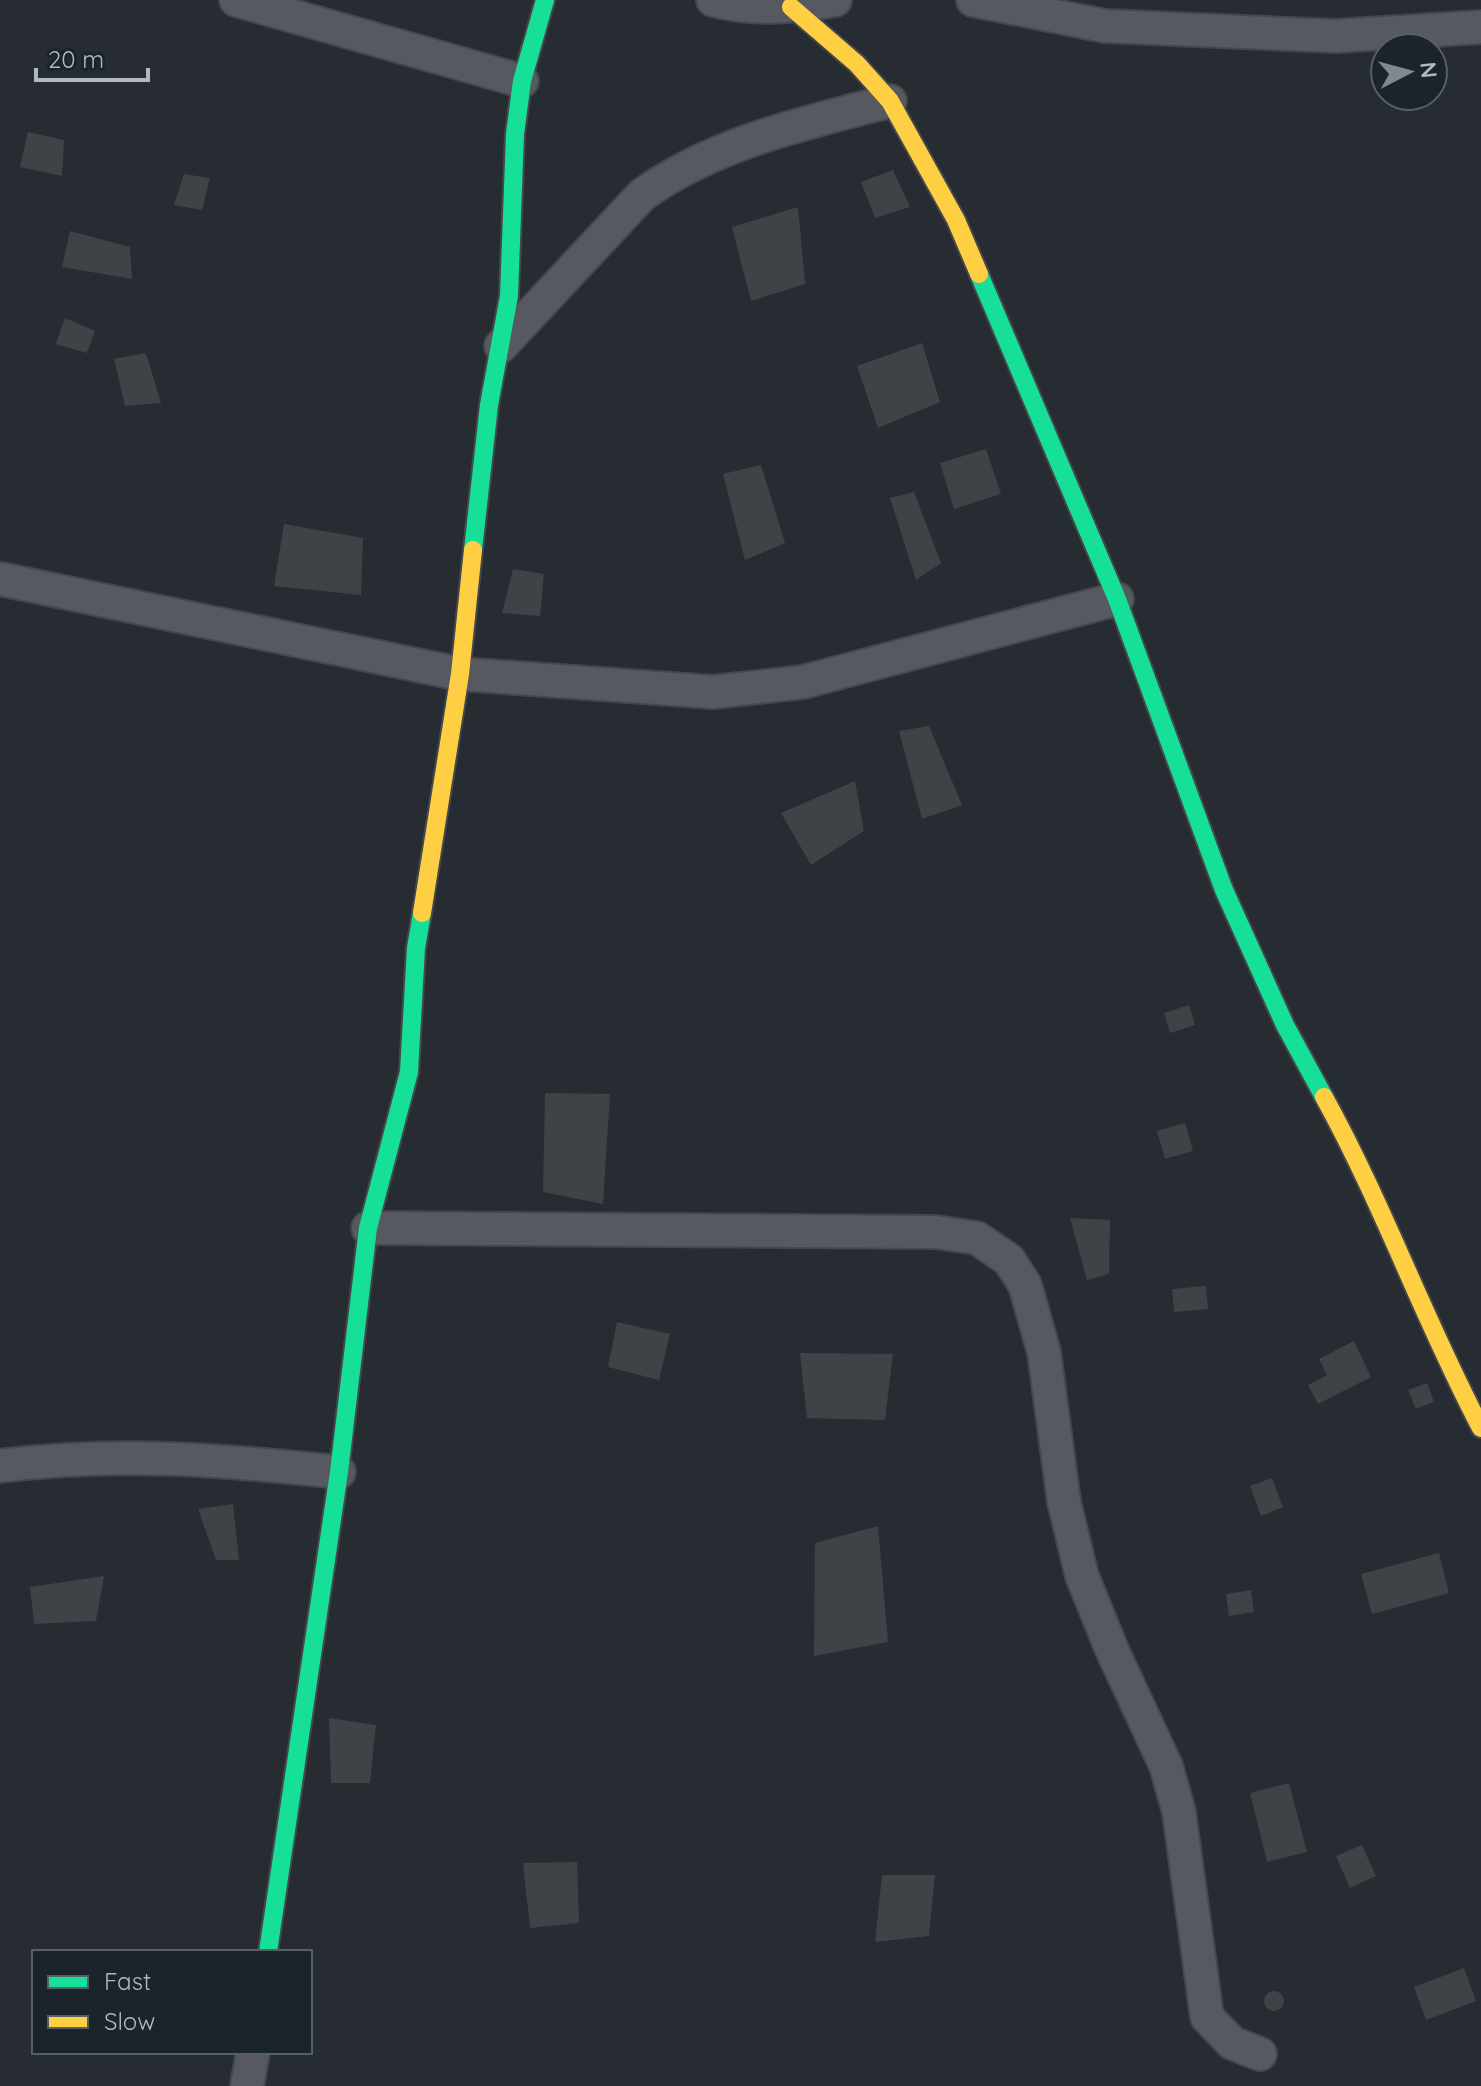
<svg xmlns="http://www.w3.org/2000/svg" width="1481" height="2086" font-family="Quicksand,sans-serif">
<rect width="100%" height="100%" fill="#262c32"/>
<path fill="#3e4348" d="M28,132L64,140L62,176L20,167Z
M893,170L910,207L875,218L861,182Z
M184,174L210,178L202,210L174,205Z
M798,207L805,284L751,301L732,227Z
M70,231L130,247L132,279L62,267Z
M65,318L95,331L87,353L56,344Z
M922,343L940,402L878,428L857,366Z
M146,353L161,403L125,406L114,359Z
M986,449L1001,494L954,509L940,463Z
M761,465L785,543L745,560L723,474Z
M914,492L941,563L916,580L890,498Z
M284,524L363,538L361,595L274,586Z
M513,569L544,574L540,616L502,613Z
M929,726L962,805L922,819L899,731Z
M855,781L864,831L811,865L781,813Z
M1189,1005L1195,1025L1170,1033L1164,1013Z
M545,1093L610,1094L603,1204L543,1192Z
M1185,1123L1193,1151L1165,1159L1157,1131Z
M1070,1218L1110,1220L1109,1274L1087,1280Z
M1206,1286L1208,1309L1174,1312L1172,1289Z
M617,1322L670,1334L659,1380L608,1367Z
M1354,1341L1371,1377L1318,1404L1308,1385L1327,1375L1319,1359Z
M800,1353L893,1354L885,1420L807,1418Z
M1427,1383L1434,1402L1416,1409L1408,1390Z
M1272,1478L1283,1507L1261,1516L1250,1486Z
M233,1504L239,1560H216L198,1509Z
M878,1526L888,1642L814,1656L815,1543Z
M1439,1553L1449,1593L1372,1614L1361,1574Z
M104,1576L96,1621L34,1624L30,1587Z
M1251,1590L1254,1612L1229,1616L1226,1594Z
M329,1718L376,1725L370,1783H331Z
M1289,1783L1307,1852L1267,1862L1250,1793Z
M1362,1845L1376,1876L1350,1888L1336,1856Z
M577,1862L579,1923L530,1928L523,1863Z
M882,1875H935L929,1936L875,1942Z
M1464,1968L1476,2001L1426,2020L1414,1987Z
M1264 2001a10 10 0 1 1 20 0a10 10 0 1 1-20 0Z"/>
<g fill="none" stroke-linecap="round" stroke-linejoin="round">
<defs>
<path id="street" d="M236,0L522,81
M713,0C753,11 794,7 835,0
M973,0L1105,26L1336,36L1481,27
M501,346L642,195C714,143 805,123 890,101
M0,579L460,674L713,692L803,682L1117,599
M368,1228L935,1232L977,1238L1009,1260L1025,1285L1044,1352L1064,1502L1082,1576L1112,1650L1166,1766L1179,1812L1207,2017L1232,2043L1260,2054
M0,1466C114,1451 225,1460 339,1472
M247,2086L253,2052"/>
<path id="fast" d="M979,274L1117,599L1224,890L1285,1025L1324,1097
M473,550L489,405L509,296L515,134L522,81L545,0
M268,1952L339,1472L368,1228L409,1072L416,948L422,913"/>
<path id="slow" d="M791,7L857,64L890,101L956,220L979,274
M422,913L460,674L473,550
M1324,1097C1383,1204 1424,1320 1481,1428"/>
</defs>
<use href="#street" stroke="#44484c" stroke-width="36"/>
<use href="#fast" stroke="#44484c" stroke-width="22"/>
<use href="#slow" stroke="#44484c" stroke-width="22"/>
<use href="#street" stroke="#565a60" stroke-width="32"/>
<use href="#fast" stroke="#16e098" stroke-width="18"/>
<use href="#slow" stroke="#ffcf43" stroke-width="18"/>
</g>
<rect x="32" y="1950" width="280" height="104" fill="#1b232b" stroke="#575f68" stroke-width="2"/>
<rect x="48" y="1976" width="40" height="12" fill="#16e098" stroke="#575f68" stroke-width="2"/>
<text x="104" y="1990" font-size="24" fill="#b0b9c3">Fast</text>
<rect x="48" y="2016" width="40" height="12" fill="#ffcf43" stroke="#575f68" stroke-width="2"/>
<text x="104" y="2030" font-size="24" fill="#b0b9c3">Slow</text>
<g transform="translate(1409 72) rotate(84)"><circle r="38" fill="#1b232b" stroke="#575f68" stroke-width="2"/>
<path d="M0-6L14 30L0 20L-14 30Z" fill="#808890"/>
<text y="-12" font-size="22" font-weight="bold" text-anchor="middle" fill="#b0b9c3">N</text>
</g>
<path d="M36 68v12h112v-12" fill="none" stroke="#b0b9c3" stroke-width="4"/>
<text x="48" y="68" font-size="24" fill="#b0b9c3" stroke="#1b232b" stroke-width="6" paint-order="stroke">20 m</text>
</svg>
